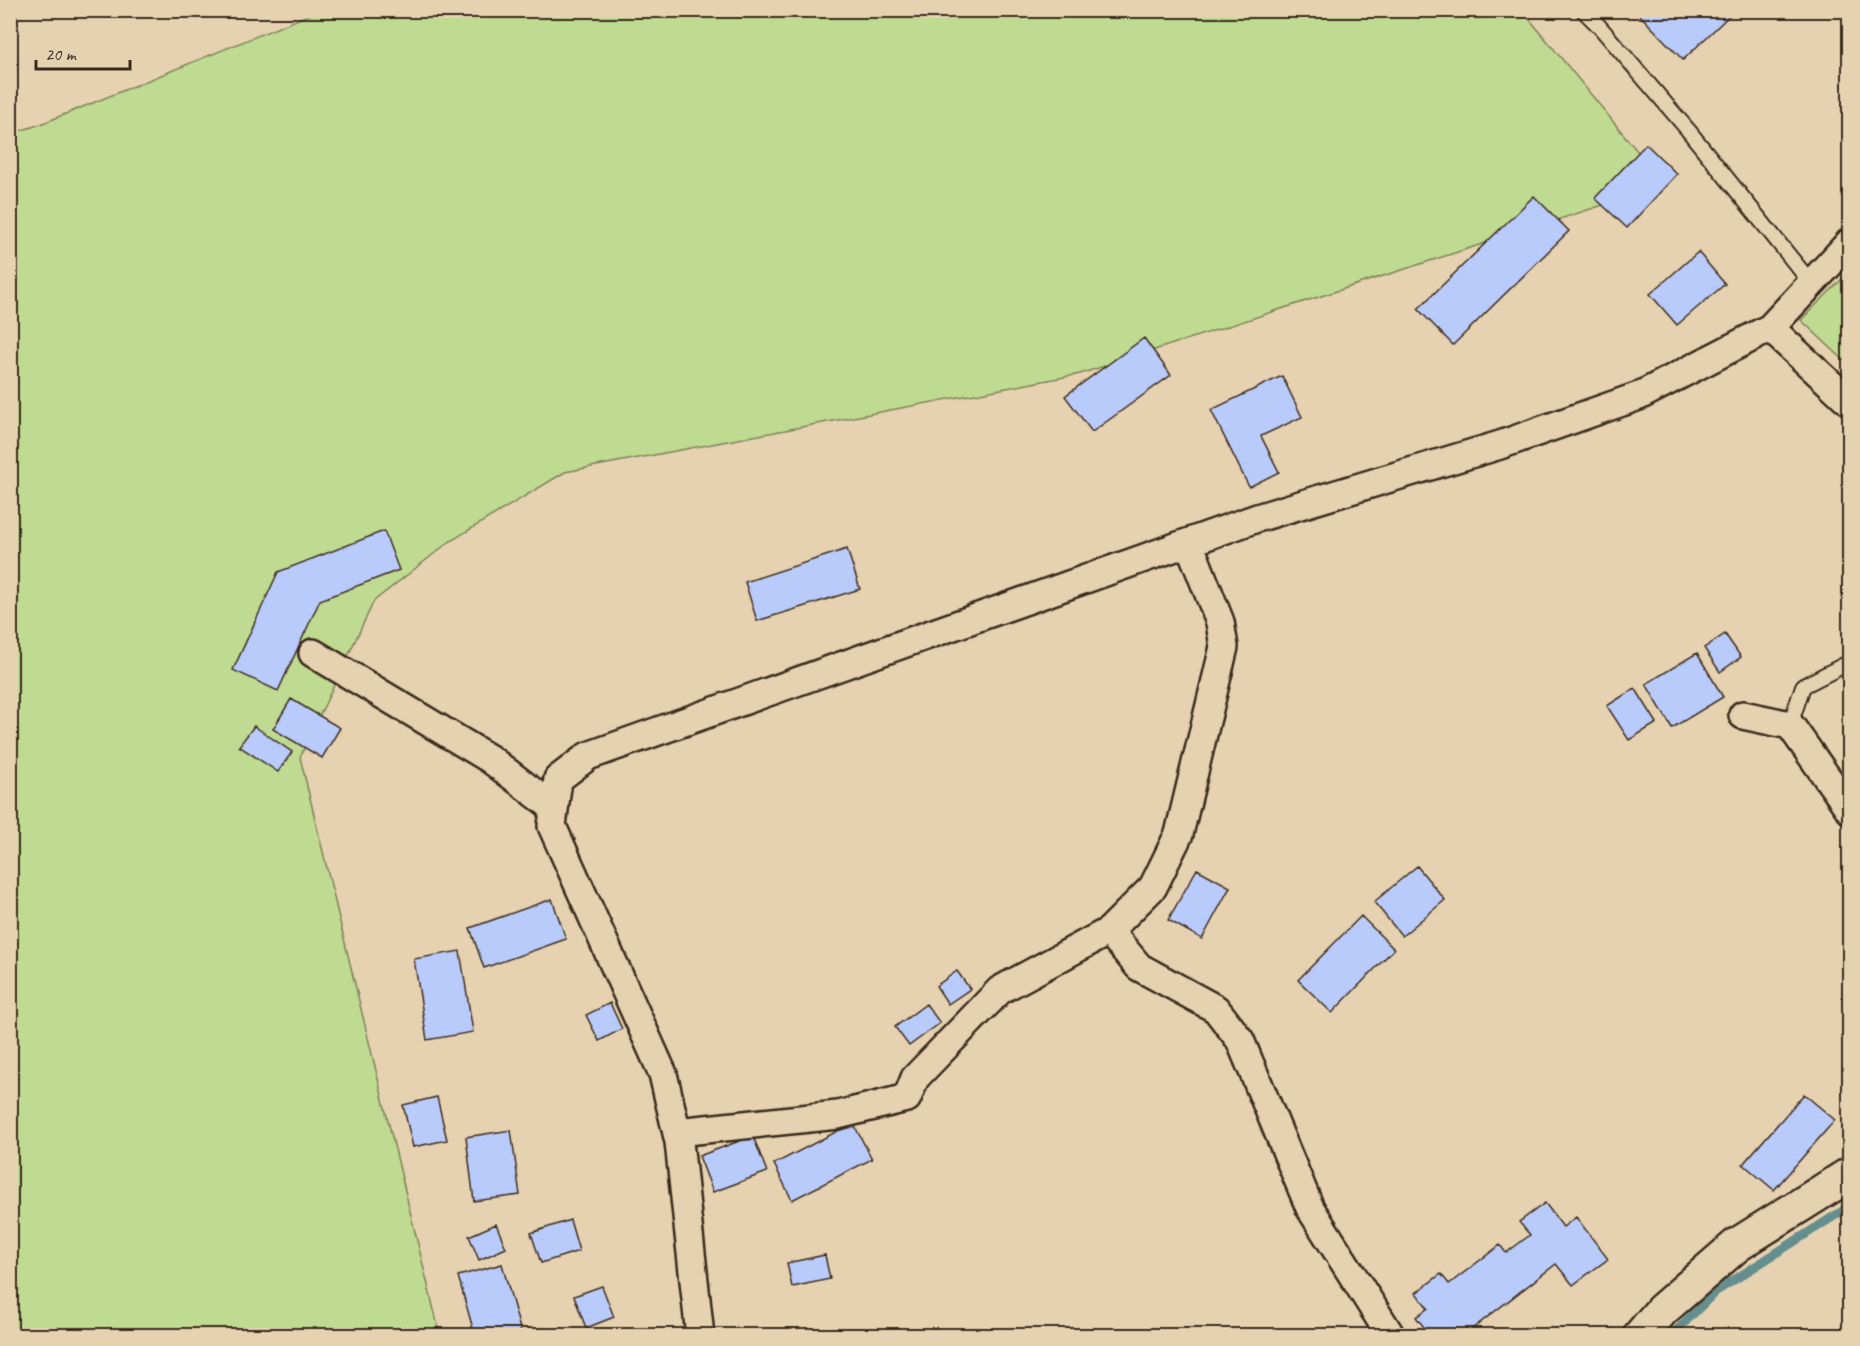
<svg xmlns="http://www.w3.org/2000/svg" width="1860" height="1346" font-family="Caveat,sans-serif">
<rect width="100%" height="100%" fill="#e6d2b0"/>
<filter id="ink" filterUnits="userSpaceOnUse"><feTurbulence type="fractalNoise" baseFrequency=".0167" numOctaves="2"/><feDisplacementMap in="SourceGraphic" scale="12" xChannelSelector="R" yChannelSelector="G"/><feConvolveMatrix kernelMatrix="1 2 1 2 8 2 1 2 1" color-interpolation-filters="sRGB"/></filter>
<g filter="url(#ink)">
<path fill="#bfda91" stroke="#7d8258" stroke-width="1.5" d="M1522,10L1665,185L1080,374L565,472L449,542L374,601L300,757L440,1335L11,1336L10,134L41,124L318,11Z
M1849,272V365L1801,320Z"/>
<g fill="none" stroke-linecap="round" stroke-linejoin="round">
<path stroke="#658f8e" stroke-width="9" d="M1671,1336L1715,1292L1850,1206"/>
</g>
<path fill="#b9cbfb" stroke="#3b2a1e" stroke-width="1.5" d="M1635,10H1735L1683,60Z
M1646,144L1677,174L1627,228L1595,198Z
M1534,196L1569,231L1453,345L1418,309Z
M1698,252L1725,284L1677,325L1650,294Z
M1144,338L1171,375L1092,432L1065,396Z
M1282,376L1302,417L1261,436L1279,472L1249,487L1211,410Z
M384,531L399,570L320,600L278,691L233,670L278,572Z
M847,549L860,589L757,621L745,582Z
M1725,634L1741,657L1720,672L1704,648Z
M1697,653L1723,697L1672,728L1646,684Z
M1635,688L1657,723L1629,740L1607,706Z
M291,699L340,728L322,758L273,729Z
M254,726L292,752L278,772L239,746Z
M1417,866L1445,900L1402,936L1374,902Z
M1197,869L1230,887L1202,939L1168,920Z
M552,899L566,939L484,968L470,928Z
M1361,916L1394,949L1332,1013L1298,980Z
M460,951L473,1032L427,1040L414,959Z
M957,971L970,989L948,1004L936,986Z
M610,1003L622,1029L599,1041L586,1015Z
M926,1004L940,1023L909,1046L895,1027Z
M1804,1094L1835,1120L1774,1190L1743,1164Z
M437,1097L447,1140L413,1147L403,1105Z
M853,1123L872,1159L792,1200L774,1164Z
M511,1130L520,1195L474,1201L466,1137Z
M753,1136L767,1172L713,1192L699,1156Z
M1545,1203L1563,1227L1576,1217L1608,1259L1573,1285L1556,1264L1463,1336H1431L1416,1317L1428,1308L1416,1293L1441,1274L1449,1284L1500,1245L1506,1253L1530,1235L1519,1222Z
M570,1220L579,1251L541,1263L531,1233Z
M496,1224L506,1248L479,1260L469,1236Z
M825,1255L830,1279L792,1287L787,1263Z
M502,1264L522,1336H475L458,1276Z
M602,1286L614,1317L586,1328L574,1296Z"/>
<g fill="none" stroke-linecap="round" stroke-linejoin="round">
<defs>
<path id="lane" d="M1583,10L1599,26L1688,130L1811,283
M1790,725L1803,686L1850,662"/>
<path id="street" d="M1770,328L1850,402
M313,653L490,759L554,808
M1743,715L1790,725L1850,810
M1109,931L1139,967L1216,1009L1240,1040L1310,1208L1391,1336
M677,1132L838,1115L907,1098L915,1078L1000,990L1109,931L1153,887L1179,834L1224,647L1220,622L1189,543
M700,1336L679,1142L663,1074L552,826L558,779L588,756L1257,518L1500,445L1639,396L1770,328L1850,242"/>
<path id="secondary" d="M1640,1336L1662,1310L1737,1245L1850,1174"/>
</defs>
<use href="#lane" stroke="#3b2a1e" stroke-width="18"/>
<use href="#street" stroke="#3b2a1e" stroke-width="32"/>
<use href="#secondary" stroke="#3b2a1e" stroke-width="38"/>
<use href="#lane" stroke="#e6d2b0" stroke-width="14"/>
<use href="#street" stroke="#e6d2b0" stroke-width="27"/>
<use href="#secondary" stroke="#e6d2b0" stroke-width="33"/>
</g>
</g>
<rect width="1860" height="1346" fill="none" stroke="#e6d2b0" stroke-width="36"/>
<rect x="18" y="18" width="1824" height="1310" fill="none" stroke="#3b2a1e" stroke-width="2" filter="url(#ink)"/>
<path d="M36 60v9h94v-9" fill="none" stroke="#3b2a1e" stroke-width="3"/>
<text x="45" y="60" font-size="18" fill="#3b2a1e" stroke="#e6d2b0" stroke-width="4.5" paint-order="stroke">20 m</text>
</svg>
